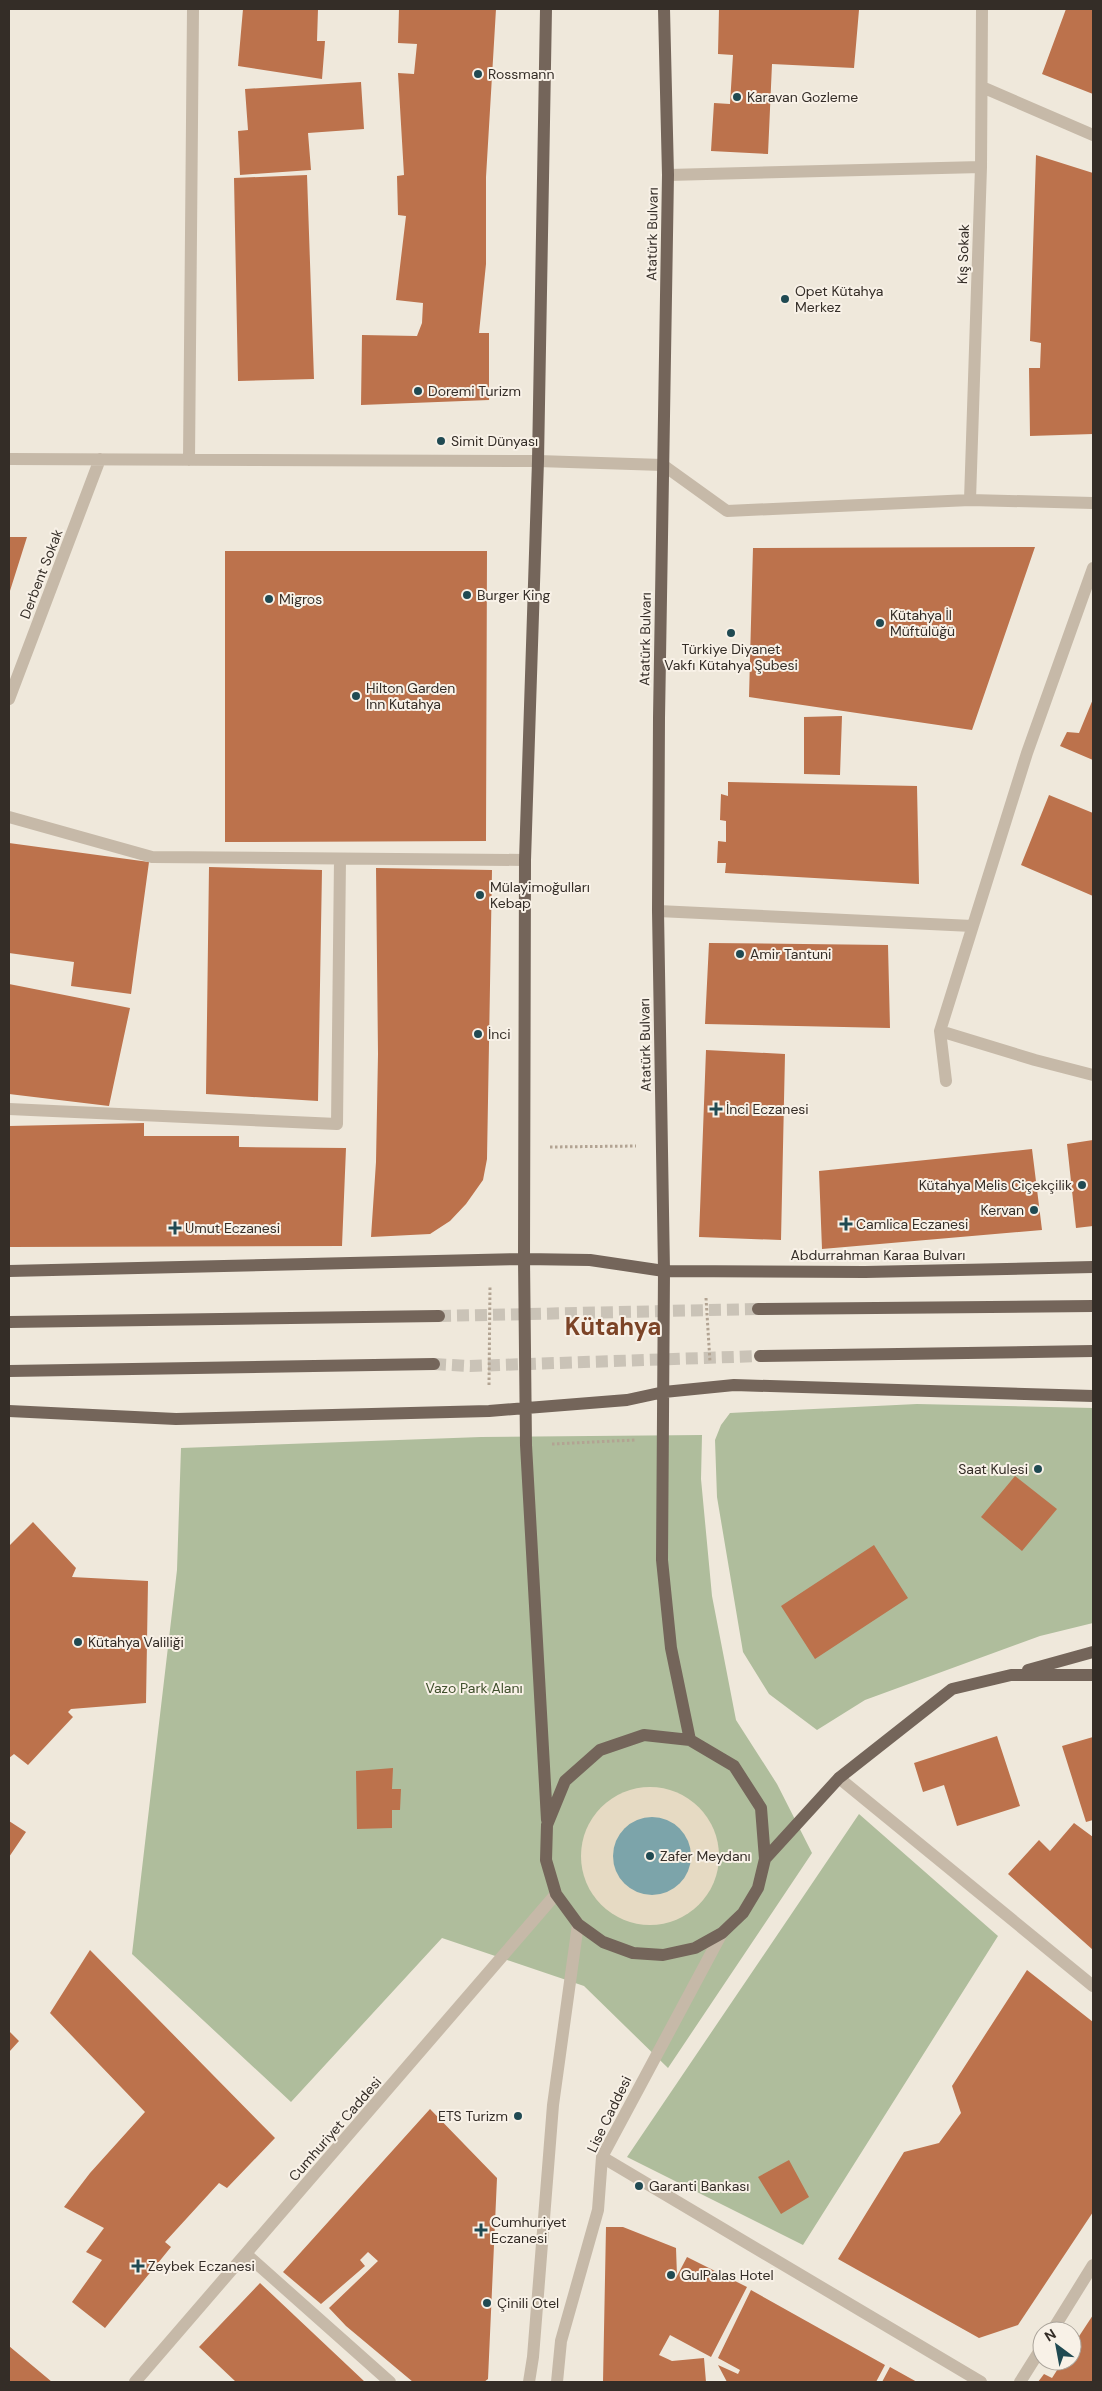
<svg xmlns="http://www.w3.org/2000/svg" width="1102" height="2391" font-family="'DM Sans',sans-serif">
<rect width="100%" height="100%" fill="#efe8db"/>
<path fill="#afbd9c" d="M917,1404L1093,1408V1623L1040,1636L865,1700L817,1730L769,1694L743,1652L717,1497L715,1440L721,1425L730,1413Z
M702,1435L701,1479L712,1596L736,1720L777,1784L812,1853L668,2068L584,1986L442,1938L291,2102L132,1954L177,1570L181,1448L481,1437Z
M859,1814L998,1936L803,2245L627,2157Z"/>
<path fill="#e6dac3" d="M581 1856a69 69 0 1 1 138 0a69 69 0 1 1-138 0Z"/>
<path fill="#7ca4aa" d="M613 1856a39 39 0 1 1 78 0a39 39 0 1 1-78 0Z"/>
<path fill="#bc724c" d="M243,9H318L317,41H325L322,79L238,66Z
M399,9H496L486,177V264L479,333H489V400L361,405L362,335L417,336L422,323L423,303L396,300L406,216L398,215L397,176L404,175L398,73L414,74L417,44L398,43Z
M719,9L859,10L854,68L772,64L768,154L711,151L714,103L730,104L733,55L718,54Z
M1066,9H1093V94L1042,74Z
M361,82L364,129L308,133L311,170L240,175L238,131L248,130L245,89Z
M1036,155L1093,173V434L1030,436L1029,368H1040L1041,343L1030,341Z
M307,175L314,379L238,381L234,178Z
M9,537H27L9,594Z
M1035,547L972,730L749,697L753,548Z
M225,551H487L486,841L225,842Z
M1093,699V760L1060,746L1067,732L1079,733Z
M842,716L840,775L804,774V717Z
M728,782L917,786L919,884L725,873L726,863H717L718,841L726,842V821L720,820L721,794L728,796Z
M1049,795L1093,813V896L1021,865Z
M9,843L149,862L131,994L71,986L74,962L9,953Z
M209,867L322,870L318,1101L206,1094Z
M376,868L492,870L487,1159L483,1180L466,1204L450,1221L430,1234L371,1237L376,1162L378,1054Z
M709,943L888,945L890,1028L705,1024Z
M9,984L130,1008L109,1106L9,1094Z
M706,1050L785,1054L781,1240L699,1237Z
M144,1123V1136H239V1147L346,1148L342,1246L9,1247V1126Z
M1093,1140V1226L1076,1228L1067,1144Z
M1032,1149L1042,1230L822,1249L819,1171Z
M1015,1476L1057,1509L1022,1551L981,1517Z
M33,1522L76,1568L72,1577L148,1581L146,1703L71,1709L68,1712L73,1717L28,1765L14,1754L9,1758V1546Z
M874,1545L908,1598L815,1659L781,1606Z
M997,1736L1020,1806L957,1826L944,1785L923,1792L914,1763Z
M1093,1737V1820L1086,1822L1062,1746Z
M393,1768L392,1789H401L400,1810H392V1828L357,1829L356,1771Z
M9,1821L26,1832L9,1857Z
M1074,1823L1093,1837V1950L1008,1874L1039,1840L1050,1851Z
M90,1950L275,2138L227,2188L219,2183L165,2242L171,2247L105,2328L72,2302L102,2260L86,2252L104,2228L64,2207L90,2173L145,2112L50,2013Z
M1027,1970L1093,2022V2212L1018,2325L979,2338L838,2259L904,2152L939,2143L961,2113L952,2086Z
M9,2031L19,2041L9,2052Z
M430,2109L497,2178L488,2379L484,2382H413L346,2326L329,2308L378,2261L368,2252L360,2260L365,2266L321,2304L283,2272Z
M789,2160L809,2197L781,2214L758,2177Z
M606,2227H623L676,2248L677,2276L687,2257L747,2287L711,2357L670,2335L659,2355L672,2361L704,2358L706,2382H603Z
M260,2283L365,2382H236L199,2347Z
M751,2290L885,2365L876,2382H727L718,2365L738,2374L740,2370L718,2358Z
M1093,2315V2382H1038L1044,2374L1052,2378L1063,2361H1072V2347Z
M9,2346L52,2382H9Z
M890,2367L917,2382H882Z"/>
<g fill="none" stroke-linecap="round" stroke-linejoin="round">
<path stroke="#cac3b7" stroke-width="12" stroke-dasharray="12 6" stroke-linecap="butt" d="M439,1316L758,1309
M434,1364L470,1366L760,1356"/>
<path stroke="#b2a392" stroke-width="3" stroke-dasharray="2.5 2.5" stroke-linecap="butt" d="M550,1147L636,1146
M706,1298L710,1362
M489,1385L490,1286
M552,1444L635,1440"/>
<path stroke="#c6b9a8" stroke-width="12" d="M982,87L1093,135
M668,175L981,167
M9,459L538,461L663,465L727,511L970,500L1093,503
M189,460L193,9
M970,500L981,167L982,9
M9,699L100,459
M9,817L152,857L525,860
M658,911L972,926
M940,1031L1035,1060L1093,1075
M946,1081L940,1031L1027,753L1093,568
M9,1109L337,1124L340,859
M839,1778L1093,1986
M602,2157L981,2382
M246,2254L390,2382
M1052,2331L1093,2265
M135,2382L556,1894
M529,2382L533,2357L553,2105L578,1924
M557,2382L561,2341L598,2210L602,2157L722,1933
M1020,2382L1042,2347"/>
<path stroke="#74655a" stroke-width="12" d="M546,9L538,461L525,860L524,1259L526,1445L547,1820
M664,9L668,175L659,718L658,911L664,1271L662,1560L671,1648L690,1740L734,1766L761,1808L765,1859L758,1888L743,1913L722,1933L695,1948L663,1955L633,1953L603,1942L578,1924L556,1894L546,1860L547,1825L565,1781L600,1750L644,1735L690,1740
M9,1271L524,1259L590,1260L664,1271L865,1272L1093,1267
M758,1309L1093,1306
M9,1322L439,1316
M760,1356L1093,1351
M9,1371L434,1364
M9,1411L176,1419L489,1411L627,1400L664,1392L734,1385L1093,1396
M1028,1670L1093,1652
M765,1859L839,1778L952,1689L1011,1675H1093"/>
</g>
<g fill="#204a52" stroke="#f8f1e7" stroke-width="2">
<circle cx="478" cy="74" r="5"/>
<circle cx="737" cy="97" r="5"/>
<circle cx="785" cy="299" r="5"/>
<circle cx="418" cy="391" r="5"/>
<circle cx="441" cy="441" r="5"/>
<circle cx="467" cy="595" r="5"/>
<circle cx="269" cy="599" r="5"/>
<circle cx="880" cy="623" r="5"/>
<circle cx="731" cy="633" r="5"/>
<circle cx="356" cy="696" r="5"/>
<circle cx="480" cy="895" r="5"/>
<circle cx="740" cy="954" r="5"/>
<circle cx="478" cy="1034" r="5"/>
<path d="M713.5 1101.5h5v5h5v5h-5v5h-5v-5h-5v-5h5z"/>
<circle cx="1082" cy="1185" r="5"/>
<circle cx="1034" cy="1210" r="5"/>
<path d="M843.5 1216.5h5v5h5v5h-5v5h-5v-5h-5v-5h5z"/>
<path d="M172.5 1220.5h5v5h5v5h-5v5h-5v-5h-5v-5h5z"/>
<circle cx="1038" cy="1469" r="5"/>
<circle cx="78" cy="1642" r="5"/>
<circle cx="650" cy="1856" r="5"/>
<circle cx="518" cy="2116" r="5"/>
<circle cx="639" cy="2186" r="5"/>
<path d="M478.5 2222.5h5v5h5v5h-5v5h-5v-5h-5v-5h5z"/>
<path d="M135.5 2258.5h5v5h5v5h-5v5h-5v-5h-5v-5h5z"/>
<circle cx="671" cy="2275" r="5"/>
<circle cx="487" cy="2303" r="5"/>
</g>
<g text-anchor="middle" dominant-baseline="central" stroke-width="4" stroke-linejoin="round" paint-order="stroke">
<g font-size="14" fill="#342d27" stroke="#f8f1e7" text-anchor="start">
<text x="488" y="74">Rossmann</text>
<text x="747" y="97">Karavan Gozleme</text>
<text x="795" y="291">Opet Kütahya<tspan x="795" dy="16">Merkez</tspan></text>
<text x="428" y="391">Doremi Turizm</text>
<text x="451" y="441">Simit Dünyası</text>
<text x="477" y="595">Burger King</text>
<text x="279" y="599">Migros</text>
<text x="890" y="615">Kütahya İl<tspan x="890" dy="16">Müftülüğü</tspan></text>
<text x="731" y="649" text-anchor="middle">Türkiye Diyanet<tspan x="731" dy="16">Vakfı Kütahya Şubesi</tspan></text>
<text x="366" y="688">Hilton Garden<tspan x="366" dy="16">Inn Kutahya</tspan></text>
<text x="490" y="887">Mülayimoğulları<tspan x="490" dy="16">Kebap</tspan></text>
<text x="750" y="954">Amir Tantuni</text>
<text x="488" y="1034">İnci</text>
<text x="726" y="1109">İnci Eczanesi</text>
<text x="1072" y="1185" text-anchor="end">Kütahya Melis Ciçekçilik</text>
<text x="1024" y="1210" text-anchor="end">Kervan</text>
<text x="856" y="1224">Camlica Eczanesi</text>
<text x="185" y="1228">Umut Eczanesi</text>
<text x="1028" y="1469" text-anchor="end">Saat Kulesi</text>
<text x="88" y="1642">Kütahya Valiliği</text>
<text x="660" y="1856">Zafer Meydanı</text>
<text x="508" y="2116" text-anchor="end">ETS Turizm</text>
<text x="649" y="2186">Garanti Bankası</text>
<text x="491" y="2222">Cumhuriyet<tspan x="491" dy="16">Eczanesi</tspan></text>
<text x="148" y="2266">Zeybek Eczanesi</text>
<text x="681" y="2275">GulPalas Hotel</text>
<text x="497" y="2303">Çinili Otel</text>
</g>
<g font-size="14" fill="#342d27" stroke="#f8f1e7">
<text transform="translate(652 234) rotate(-89)">Atatürk Bulvarı</text>
<text transform="translate(963 254) rotate(-88)">Kış Sokak</text>
<text transform="translate(41 574) rotate(-69)">Derbent Sokak</text>
<text transform="translate(645 639) rotate(-89)">Atatürk Bulvarı</text>
<text transform="translate(645 1045) rotate(-91)">Atatürk Bulvarı</text>
<text x="878" y="1255">Abdurrahman Karaa Bulvarı</text>
<text transform="translate(609 2114) rotate(-64)">Lise Caddesi</text>
<text transform="translate(335 2129) rotate(-49)">Cumhuriyet Caddesi</text>
</g>
<g font-size="14" fill="#40502d" stroke="#f8f1e7">
<text x="474" y="1688">Vazo Park Alanı</text>
</g>
<g font-size="24" font-weight="bold" fill="#7c4427" stroke="#f8f1e7">
<text x="613" y="1326">Kütahya</text>
</g>
</g>
<rect width="1102" height="2391" fill="none" stroke="#342d27" stroke-width="20"/>
<g transform="translate(1057 2346) rotate(328)"><circle r="24" fill="#f8f1e7" stroke="#aaa39a"/>
<path d="M0-4L9 19L0 12L-9 19Z" fill="#204a52"/>
<text y="-8" font-size="14" font-weight="bold" text-anchor="middle" fill="#342d27">N</text>
</g>
</svg>
